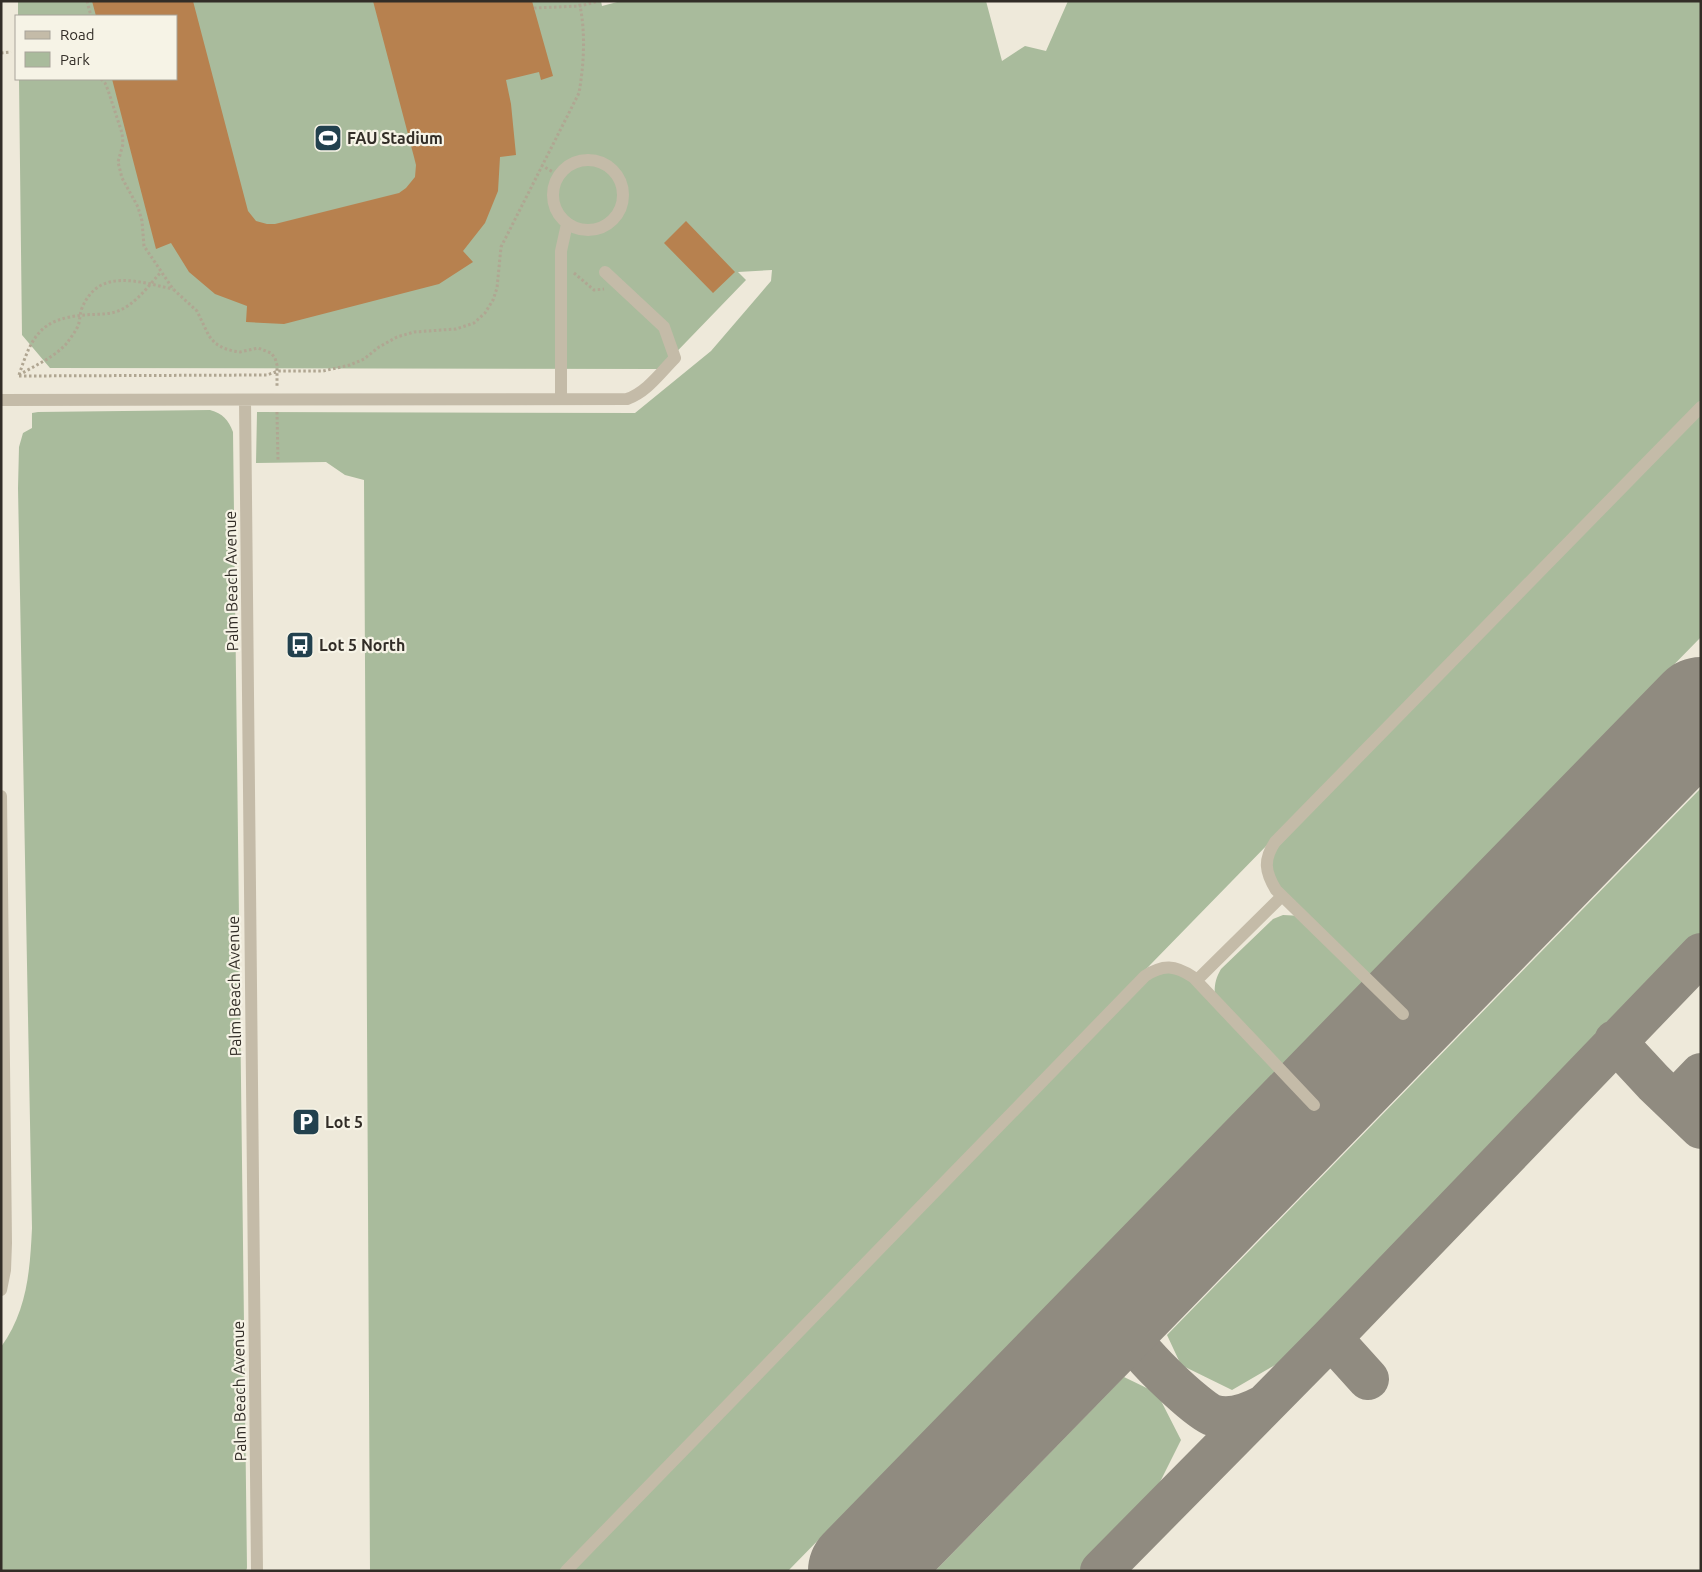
<svg xmlns="http://www.w3.org/2000/svg" width="1702" height="1572" font-family="Ubuntu,sans-serif">
<rect width="100%" height="100%" fill="#eee9da"/>
<path fill="#a9bb9c" d="M18,1H601L602,6L621,1H986L1002,61L1025,46L1046,51L1068,1H1701V400L559,1571H370L364,480L345,475L326,462L256,463L257,412L635,413L711,351L771,281L772,270L738,272L746,280L660,369L50,368L22,335L19,79H176V16H18Z
M1701,407V637L788,1571H566L1145,976L1170,967L1215,999C1214,987 1215,979 1221,969L1273,919L1283,915L1302,916L1276,890L1267,858Z
M210,410C223,414 228,419 233,432L247,1568L246,1571H1V1347C27,1311 30,1271 32,1228L18,488L19,447L23,433L32,428V413L38,412Z
M1701,788V934L1585,1058L1282,1361L1232,1390L1181,1365L1167,1335Z
M1124,1377L1157,1393L1181,1440L1161,1480L1155,1489L1081,1571H935Z"/>
<g fill="none" stroke-linecap="round" stroke-linejoin="round">
<path stroke="#908b80" stroke-width="42" d="M1615,1041L1654,1083L1701,1128
M1674,1102L1701,1074
M1138,1286C1132,1302 1126,1321 1132,1338C1139,1354 1196,1408 1212,1415C1229,1421 1248,1414 1263,1406
M1331,1338L1368,1379
M1077,1348C1100,1336 1119,1339 1141,1352
M1101,1571L1331,1338L1701,954"/>
<path stroke="#908b80" stroke-width="106" d="M861,1571L1701,710"/>
</g>
<path fill="#b7814f" d="M92,1H193L248,211L256,221L267,224H275L399,193L406,188L415,177L416,165L414,157L373,1H532L553,76L541,80L539,72L506,80L511,104L516,155L500,157L498,191L485,223L463,251L473,262L439,284L284,324L246,322L247,306L215,294L189,272L171,243L156,249L112,79H176V16H96Z
M686,221L735,272L713,293L664,243Z"/>
<g fill="none" stroke-linecap="round" stroke-linejoin="round">
<path stroke="#b0a692" stroke-width="3" stroke-dasharray="2.5 2.5" stroke-linecap="butt" d="M87,1L91,16
M534,8L580,6L599,1
M1,53L11,52
M101,79L105,83L108,90L122,133L123,144L118,162L122,178L138,207L142,221L144,246L173,289L197,311L209,336L215,343L223,348L233,351L240,352L258,348L271,353L275,358L277,365V386
M541,165L558,175
M574,273L594,290L604,289
M19,375C34,366 55,357 67,343C71,337 77,330 79,323C80,318 80,313 82,308C99,267 139,282 173,289
M19,375C32,336 40,319 84,315C94,314 105,315 115,312C135,306 148,286 161,272
M19,376L267,375L278,371H323L350,365L364,359L379,347L397,337L414,332L456,329L474,323L485,313L493,300L497,288L501,247L579,93C584,64 586,31 579,1
M277,412L278,461"/>
<path stroke="#c4bba8" stroke-width="12" d="M553 195a35 35 0 1 1 70 0a35 35 0 1 1-70 0Z
M561,399V251L567,224
M1,400L627,399C647,392 660,373 675,358L664,327L605,272
M245,400L257,1571
M1,796L6,1243L5,1270L1,1290
M1197,980L1282,896
M1403,1014L1276,890C1265,872 1263,860 1275,842L1701,407
M566,1571L1145,976C1163,964 1175,965 1193,977L1314,1105"/>
</g>
<defs>
<symbol id="stadium-square" viewBox="-11 -11 22 22"><rect x="-9" y="-9" width="18" height="18" rx="4" fill="#22414e" stroke="#f6f3e6"/><path d="M0-5a6.5 5 0 1 0 0 10a6.5 5 0 1 0 0-10ZM-3.5-1.8h7v3.6h-7Z" fill="#fff"/></symbol>
<symbol id="bus-square" viewBox="-11 -11 22 22"><rect x="-9" y="-9" width="18" height="18" rx="4" fill="#22414e" stroke="#f6f3e6"/><path d="M-5-6H5V4H4V6H2V4H-2V6H-4V4H-5ZM-3.5-4V0h7V-4ZM-3.5 1.2v1.5H-2V1.2ZM2 1.2v1.5H3.5V1.2Z" fill="#fff"/></symbol>
<symbol id="parking-square" viewBox="-11 -11 22 22"><rect x="-9" y="-9" width="18" height="18" rx="4" fill="#22414e" stroke="#f6f3e6"/><path d="M-3.5-5.5H1a3.5 3.5 0 0 1 0 7H-1V5.5H-3.5ZM-1-3.4V-.6H.8a1.4 1.4 0 0 0 0-2.8Z" fill="#fff"/></symbol>
</defs>
<g fill-rule="evenodd">
<use href="#stadium-square" x="312" y="122" width="32" height="32"/>
<use href="#bus-square" x="284" y="629" width="32" height="32"/>
<use href="#parking-square" x="290" y="1106" width="32" height="32"/>
</g>
<g text-anchor="middle" dominant-baseline="central" stroke-width="4.5" stroke-linejoin="round" paint-order="stroke">
<g font-size="16" font-weight="bold" fill="#322d27" stroke="#f6f3e6" text-anchor="start">
<text x="347" y="138">FAU Stadium</text>
<text x="319" y="645">Lot 5 North</text>
<text x="325" y="1122">Lot 5</text>
</g>
<g font-size="16" fill="#322d27" stroke="#f6f3e6">
<text transform="translate(231 581) rotate(-91)">Palm Beach Avenue</text>
<text transform="translate(234 986) rotate(-91)">Palm Beach Avenue</text>
<text transform="translate(239 1391) rotate(-91)">Palm Beach Avenue</text>
</g>
</g>
<rect width="1702" height="1572" fill="none" stroke="#322d27" stroke-width="5"/>
<rect x="15" y="15" width="162" height="65" fill="#f6f3e6" stroke="#a8a49a"/>
<rect x="25" y="31" width="25" height="8" fill="#c4bba8" stroke="#a8a49a"/>
<text x="60" y="40" font-size="15" fill="#322d27">Road</text>
<rect x="25" y="52" width="25" height="15" fill="#a9bb9c" stroke="#a8a49a"/>
<text x="60" y="65" font-size="15" fill="#322d27">Park</text>
</svg>
